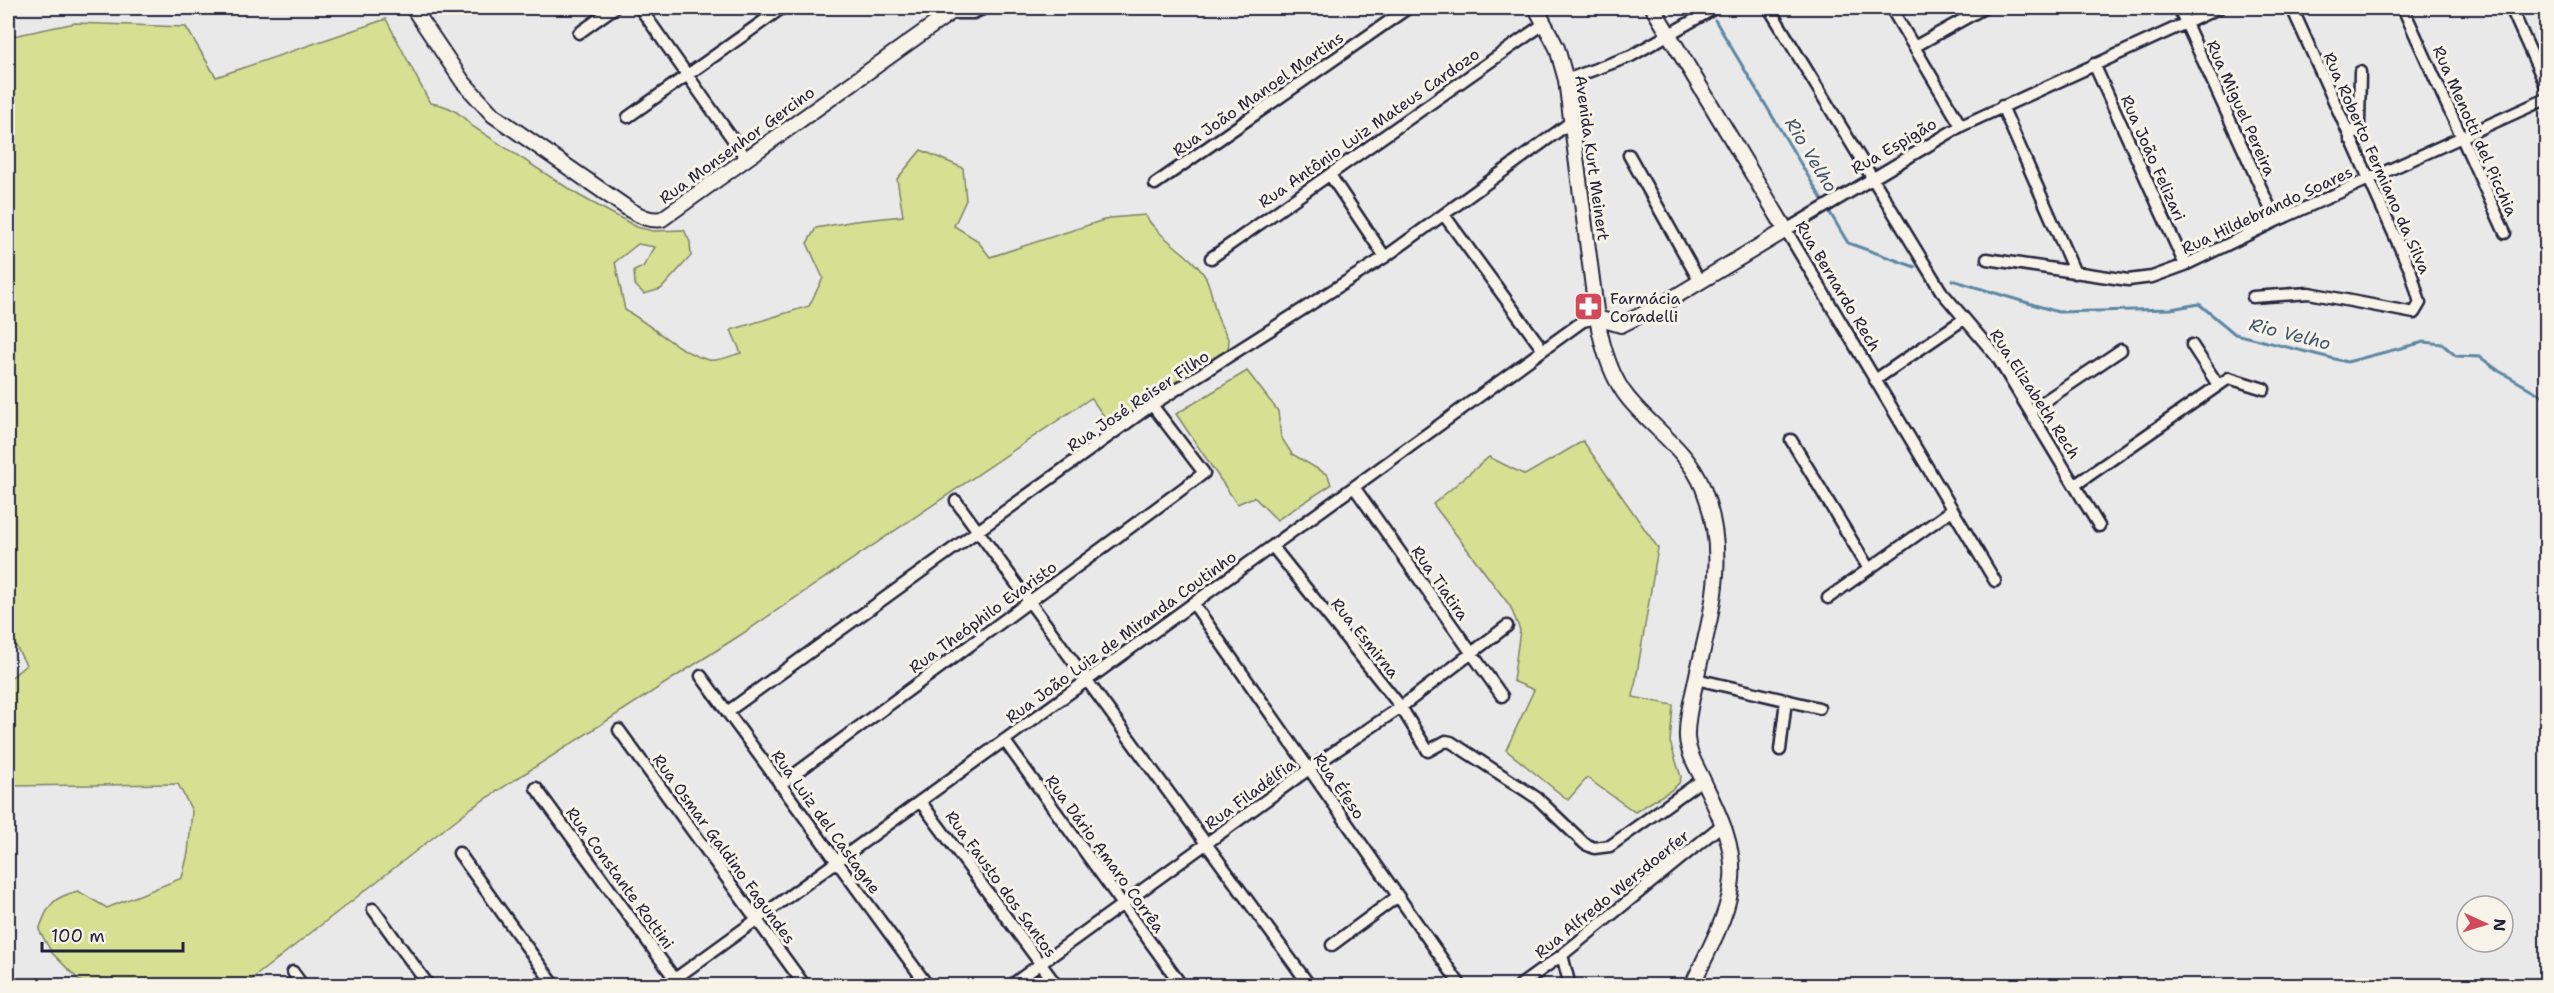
<svg xmlns="http://www.w3.org/2000/svg" width="2554" height="993" font-family="'Shantell Sans',sans-serif">
<rect width="100%" height="100%" fill="#eae9ea"/>
<filter id="ink" filterUnits="userSpaceOnUse"><feTurbulence type="fractalNoise" baseFrequency=".0167" numOctaves="2"/><feDisplacementMap in="SourceGraphic" scale="12" xChannelSelector="R" yChannelSelector="G"/><feConvolveMatrix kernelMatrix="1 2 1 2 8 2 1 2 1" color-interpolation-filters="sRGB"/></filter>
<g filter="url(#ink)">
<path fill="#d5e092" stroke="#7c8166" stroke-width="1.5" d="M386,19L430,103C449,105 459,112 472,126L580,196L637,227L653,231L684,230L690,242L691,256L661,289L644,294L635,285L634,271L643,267L655,247L638,244L615,262L625,310C652,325 679,353 709,360C718,362 732,355 741,353L731,330L809,306L823,278L807,243L816,228L855,221L903,216L897,179L921,150L963,168L966,200L954,226L977,240L990,257L1110,218L1145,215C1160,240 1192,254 1206,278C1213,292 1213,309 1220,323C1226,336 1234,342 1224,355L1111,426L1091,398L742,634L471,808L244,985H84L52,953L39,930C49,904 51,898 78,891L107,908L182,878L188,853L192,811L178,784L8,786V680L26,665L8,631V37L75,23L186,27L216,77Z
M1247,371L1278,411L1281,437L1292,454L1328,475L1331,485L1277,520L1254,497L1237,504L1176,414Z
M1583,441L1658,548L1633,697L1673,705L1670,742L1681,777L1679,783L1673,789L1635,812L1587,778L1568,800L1506,750L1534,690L1513,681L1520,630L1510,606L1433,504L1489,457L1525,475Z"/>
<g fill="none" stroke-linecap="round" stroke-linejoin="round">
<path stroke="#5d87a2" stroke-width="3" d="M1715,20L1848,243L1915,267
M1952,280L2058,312L2171,309L2199,304L2235,334L2347,362L2424,342L2442,344L2456,356L2480,357L2499,371L2546,398"/>
<defs>
<path id="minor" d="M640,8L746,158
M1769,8L1941,291L1997,357L2099,526
M1891,8L1961,126
M2179,8L2276,221
M2403,8L2505,233
M2511,8L2546,86
M950,13H973L985,8
M579,33L614,8
M1914,47L1984,8
M2094,64L2185,265
M1566,80L1631,56L1715,8
M2002,106L2075,273
M628,117L782,8
M2350,139L2359,123L2360,72
M1629,155L1700,282
M1330,175L1385,257
M1155,184L1408,8
M1444,215L1543,350
M1211,258L1545,23
M1987,259L2128,280L2152,277L2185,265L2276,221L2546,99
M2253,297L2309,293L2414,313L2420,303L2411,272L2292,8
M2192,345L2218,385
M1875,380L1964,319
M2030,411L2121,350
M1791,440L1869,569
M2075,485L2229,378L2264,389
M1354,487L1502,696
M956,501L1310,986
M1273,547L1401,707L1428,751L1446,741L1451,742L1537,798L1585,844L1594,848L1610,846L1702,780
M1995,581L1786,230L1961,126L2219,8
M1828,598L1952,510
M1193,603L1461,986
M701,676L928,986
M1696,679L1819,708
M727,712L1152,405L1385,257L1571,122
M619,730L805,986
M1004,740L1182,986
M1780,750L1786,700
M780,785L1204,473L1152,405
M536,788L680,986
M920,801L1057,986
M459,853L555,986
M373,909L429,986
M1332,945L1398,896
M1562,955L1570,986
M293,972L303,986
M665,986L1583,321L1597,318
M1010,986L1309,769L1401,707L1507,626
M1519,986L1562,955L1723,824"/>
<path id="major" d="M413,8L463,82L493,115L630,210C641,216 649,221 662,219L957,8
M1536,8L1557,48L1566,80L1597,318C1602,346 1610,376 1628,398C1653,429 1688,450 1703,488C1729,554 1712,610 1697,675C1693,696 1686,717 1687,738C1688,752 1695,764 1701,776C1716,809 1735,842 1732,879C1729,917 1707,951 1692,986
M1597,318L1621,325L1663,304L1786,230L1653,8"/>
</defs>
<use href="#minor" stroke="#22223b" stroke-width="15"/>
<use href="#major" stroke="#22223b" stroke-width="18"/>
<use href="#minor" stroke="#f7f3e8" stroke-width="10"/>
<use href="#major" stroke="#f7f3e8" stroke-width="14"/>
</g>
</g>
<defs>
<symbol id="pharmacy-square" viewBox="-11 -11 22 22"><rect x="-9" y="-9" width="18" height="18" rx="4" fill="#d1495b" stroke="#f7f3e8"/><path d="M-2-6h4v4h4v4h-4v4h-4v-4h-4v-4h4Z" fill="#fff"/></symbol>
</defs>
<g fill-rule="evenodd">
<use href="#pharmacy-square" x="1572" y="290" width="33" height="33"/>
</g>
<g text-anchor="middle" dominant-baseline="central" stroke-width="6" stroke-linejoin="round" paint-order="stroke">
<g font-size="16" fill="#22223b" stroke="#f7f3e8">
<text transform="translate(1258 94) rotate(-35)">Rua João Manoel Martins</text>
<text transform="translate(2241 108) rotate(66)">Rua Miguel Pereira</text>
<text transform="translate(1369 128) rotate(-35)">Rua Antônio Luiz Mateus Cardozo</text>
<text transform="translate(2475 131) rotate(66)">Rua Menotti del Picchia</text>
<text transform="translate(737 145) rotate(-36)">Rua Monsenhor Gercino</text>
<text transform="translate(1894 146) rotate(-30)">Rua Espigão</text>
<text transform="translate(1592 158) rotate(82)">Avenida Kurt Meinert</text>
<text transform="translate(2153 158) rotate(66)">Rua João Felizari</text>
<text transform="translate(2377 163) rotate(66)">Rua Roberto Fermiano da Silva</text>
<text transform="translate(2267 210) rotate(-25)">Rua Hildebrando Soares</text>
<text transform="translate(1838 286) rotate(59)">Rua Bernardo Rech</text>
<text transform="translate(2035 394) rotate(57)">Rua Elizabeth Rech</text>
<text transform="translate(1138 401) rotate(-34)">Rua José Reiser Filho</text>
<text transform="translate(1440 583) rotate(55)">Rua Tiatira</text>
<text transform="translate(983 617) rotate(-36)">Rua Theóphilo Evaristo</text>
<text transform="translate(1121 637) rotate(-36)">Rua João Luiz de Miranda Coutinho</text>
<text transform="translate(1365 638) rotate(51)">Rua Esmirna</text>
<text transform="translate(1339 786) rotate(55)">Rua Éfeso</text>
<text transform="translate(1250 794) rotate(-36)">Rua Filadélfia</text>
<text transform="translate(826 822) rotate(54)">Rua Luiz del Castagne</text>
<text transform="translate(724 849) rotate(54)">Rua Osmar Galdino Fagundes</text>
<text transform="translate(1105 854) rotate(54)">Rua Dário Amaro Corrêa</text>
<text transform="translate(620 878) rotate(54)">Rua Constante Rottini</text>
<text transform="translate(1001 884) rotate(54)">Rua Fausto dos Santos</text>
<text transform="translate(1612 894) rotate(-39)">Rua Alfredo Wersdoerfer</text>
</g>
<g font-size="16" fill="#22223b" stroke="#f7f3e8" text-anchor="start">
<text x="1610" y="298">Farmácia<tspan x="1610" dy="18">Coradelli</tspan></text>
</g>
<g font-size="18" font-style="italic" fill="#40556f" stroke="#f7f3e8">
<text transform="translate(1811 155) rotate(59)">Rio Velho</text>
<text transform="translate(2290 334) rotate(14)">Rio Velho</text>
</g>
</g>
<rect width="2554" height="993" fill="none" stroke="#f7f3e8" stroke-width="30"/>
<rect x="15" y="15" width="2524" height="963" fill="none" stroke="#22223b" stroke-width="2" filter="url(#ink)"/>
<g transform="translate(2485 924) rotate(94)"><circle r="28" fill="#f7f3e8" stroke="#a29fa3" stroke-width="1.5"/>
<path d="M0-4.5L10 22L0 15L-10 22Z" fill="#d1495b"/>
<text y="-9" font-size="16" font-weight="bold" text-anchor="middle" fill="#22223b">N</text>
</g>
<path d="M42 942v9h141v-9" fill="none" stroke="#22223b" stroke-width="3"/>
<text x="51" y="942" font-size="18" fill="#22223b" stroke="#f7f3e8" stroke-width="4.5" paint-order="stroke">100 m</text>
</svg>
